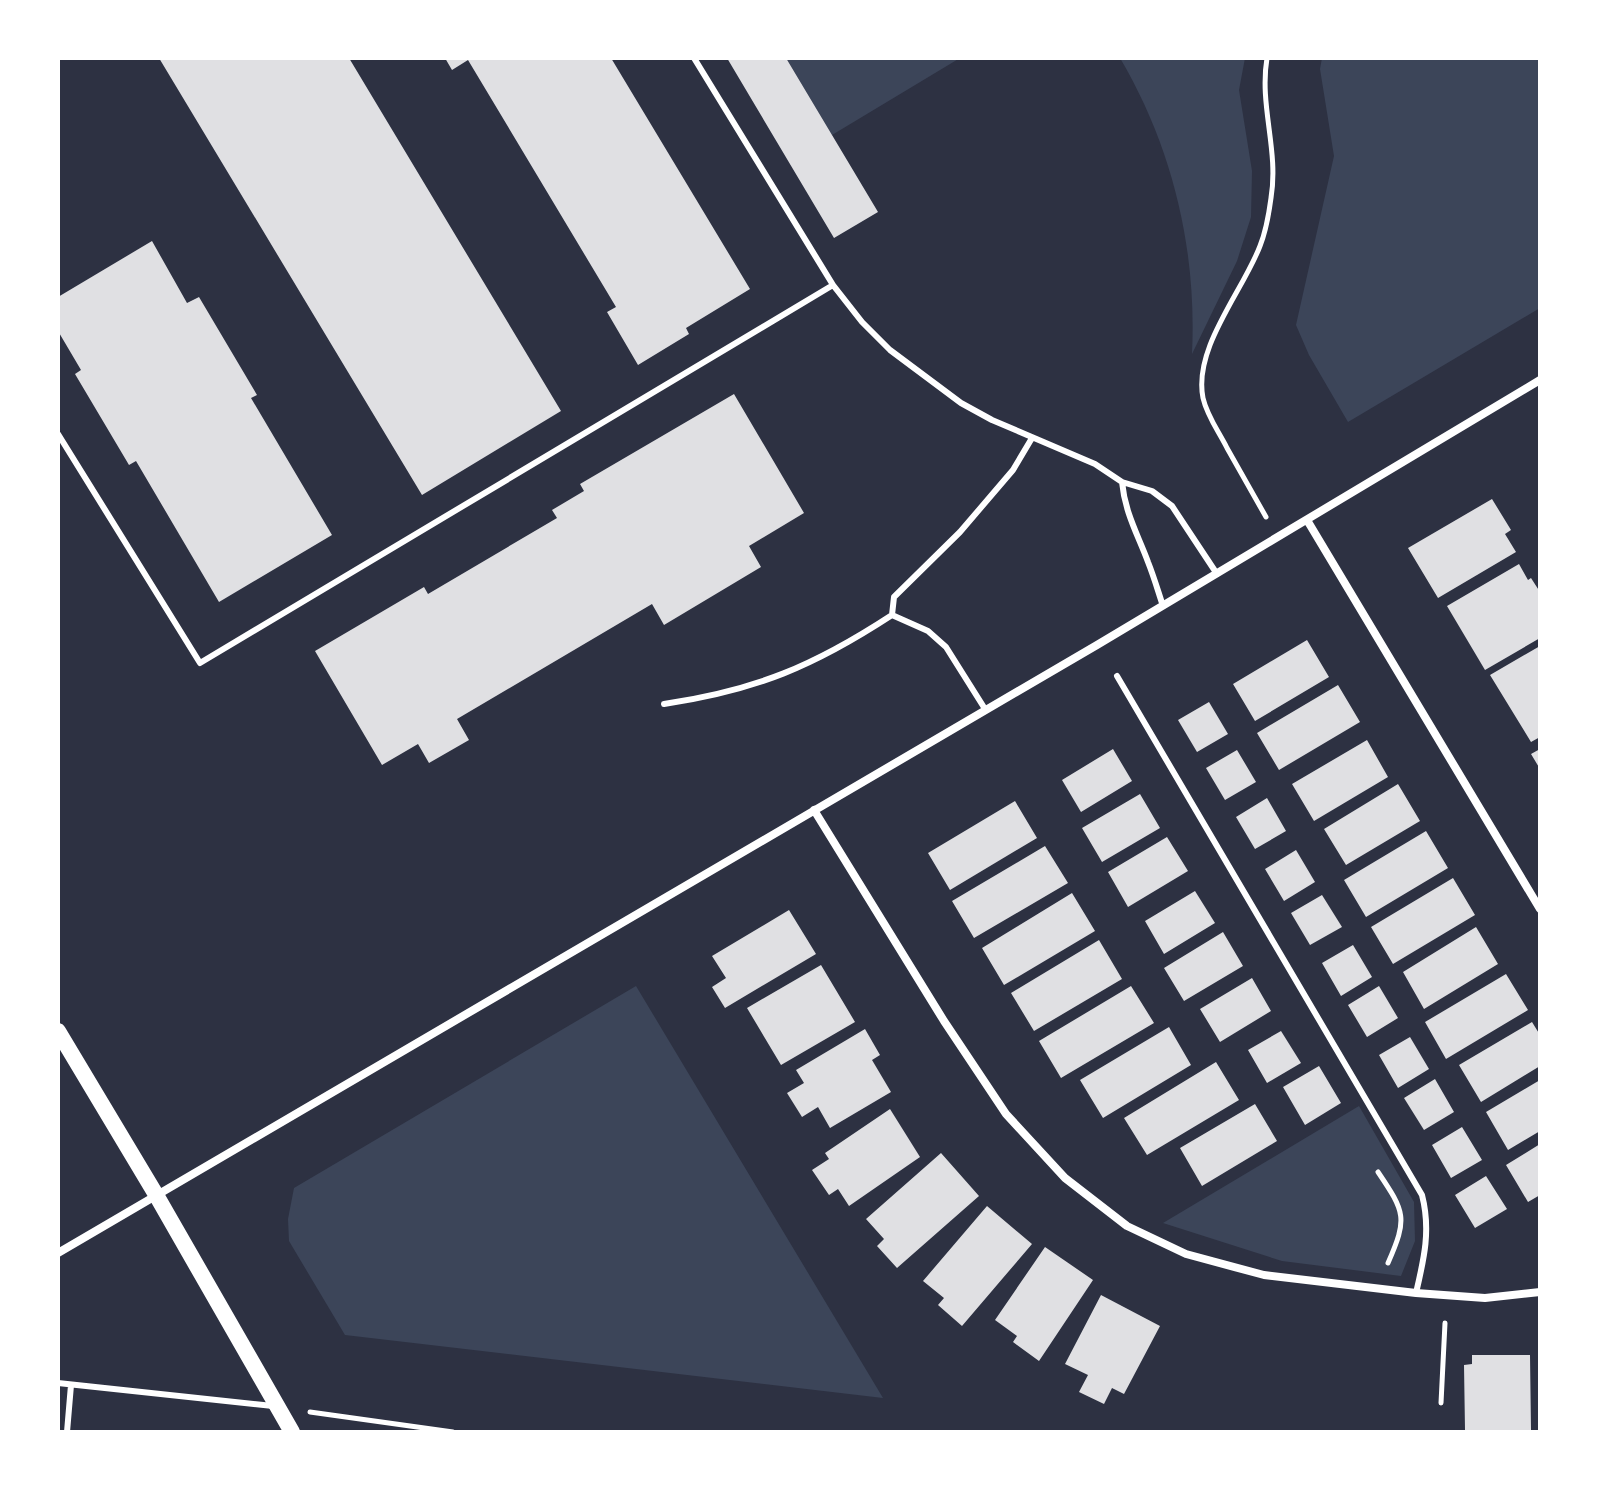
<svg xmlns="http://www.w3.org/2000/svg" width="1598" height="1490" font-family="Merriweather,serif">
<rect width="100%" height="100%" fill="#2d3142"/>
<path fill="#3c4559" d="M786,58H960L832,135Z
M1120,58H1245L1239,90L1252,171L1251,217L1237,261L1192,354C1197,250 1173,148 1120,58Z
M1322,58H1540V308L1348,422L1309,355L1296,325L1334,156L1320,69Z
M636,986L883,1398L345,1335L289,1241L288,1219L294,1188Z
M1359,1106L1414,1202L1415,1241L1401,1276L1282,1261L1163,1223Z"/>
<path fill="#e0e0e3" d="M159,58H349L561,411L422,495Z
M445,58H611L750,289L686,328L689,334L638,365L607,312L616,307L468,60L452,70Z
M727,58H786L878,212L834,238Z
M152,241L187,303L199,297L257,395L251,398L332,535L219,602L136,461L129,465L75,374L81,370L58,331V297Z
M734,394L804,513L749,546L761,567L664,625L652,604L457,719L469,740L429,763L418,744L382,765L315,651L424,587L428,594L557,518L552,510L584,491L580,484Z
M1492,499L1511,530L1505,534L1516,552L1438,598L1408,548Z
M1519,564L1528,580L1531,578L1540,592V638L1485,670L1447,606Z
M1307,640L1329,677L1255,721L1233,684Z
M1540,646V737L1531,742L1490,675Z
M1338,685L1360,722L1279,770L1257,733Z
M1209,702L1228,734L1197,752L1178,720Z
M1367,740L1388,777L1314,821L1292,784Z
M1113,749L1132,781L1081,812L1062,780Z
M1540,749V769L1531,754Z
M1237,750L1256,782L1225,800L1206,768Z
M1398,784L1420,821L1346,865L1324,829Z
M1140,794L1160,828L1102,862L1082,828Z
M1267,798L1286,831L1255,849L1236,817Z
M1015,801L1037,838L950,890L928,853Z
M1426,831L1448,868L1366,917L1344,880Z
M1167,837L1188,871L1128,907L1108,872Z
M1045,846L1068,883L974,938L952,901Z
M1296,850L1315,882L1284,901L1265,869Z
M1453,878L1475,915L1393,964L1371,927Z
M1195,891L1215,923L1164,954L1145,921Z
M1072,893L1095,931L1004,985L982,948Z
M1322,895L1342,927L1310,945L1291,913Z
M789,910L816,954L725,1008L712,987L726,978L712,956Z
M1476,927L1498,964L1424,1009L1403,972Z
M1223,932L1243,966L1184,1001L1164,968Z
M1099,940L1122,979L1034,1031L1011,993Z
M1353,945L1372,977L1341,996L1322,963Z
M821,965L855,1022L781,1065L747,1008Z
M1506,974L1528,1010L1446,1059L1425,1022Z
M1252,978L1271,1011L1220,1042L1200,1009Z
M1131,986L1154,1023L1061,1078L1039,1041Z
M1379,986L1398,1018L1367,1037L1348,1005Z
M1532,1022L1540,1035V1066L1481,1102L1459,1065Z
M1169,1027L1191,1065L1103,1118L1080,1080Z
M865,1029L880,1055L872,1060L891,1092L830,1128L818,1107L802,1117L787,1093L804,1083L796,1070Z
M1281,1031L1301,1063L1267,1083L1248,1050Z
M1410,1037L1429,1069L1398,1088L1379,1055Z
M1216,1062L1239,1100L1147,1155L1124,1118Z
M1319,1066L1341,1103L1305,1125L1283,1087Z
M1435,1079L1454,1112L1424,1130L1404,1098Z
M1540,1080V1131L1508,1150L1486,1112Z
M1255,1104L1277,1141L1202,1186L1180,1148Z
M890,1109L920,1157L849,1206L838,1189L829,1195L812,1170L829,1159L825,1153Z
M1462,1127L1482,1160L1451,1178L1432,1145Z
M1540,1144V1195L1528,1202L1506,1165Z
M941,1153L979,1196L897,1268L877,1246L884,1239L866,1219Z
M1486,1176L1507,1209L1475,1228L1455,1195Z
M987,1206L1032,1244L962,1326L938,1305L944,1298L923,1281Z
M1045,1247L1093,1280L1039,1361L1013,1342L1017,1336L995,1320Z
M1101,1295L1160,1326L1124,1394L1112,1388L1104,1404L1079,1392L1088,1375L1065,1364Z
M1472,1355H1530L1531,1430H1465L1464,1365L1472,1364Z"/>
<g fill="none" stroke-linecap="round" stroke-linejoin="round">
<path stroke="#fff" stroke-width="5" d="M1266,517C1253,494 1240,471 1227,448C1219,432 1207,416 1203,398C1193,348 1243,291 1260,246C1266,231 1269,213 1271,198C1279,150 1259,106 1267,58
M1378,1172C1405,1212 1408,1218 1388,1263
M1441,1403L1445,1323
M310,1412L453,1432"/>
<path stroke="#fff" stroke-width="6" d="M694,58L833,285L862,322L890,350L961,403L992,420L1095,464L1122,482L1152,491L1172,506L1217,574
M58,434L200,663L833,285
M1122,482C1125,513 1138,535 1148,562C1154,577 1158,591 1163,606
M892,615L894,597L960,532L1013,470L1032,438
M1117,676L1422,1195C1431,1230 1424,1259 1416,1293
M664,704C757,690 814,666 892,615L928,631L946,647L985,709
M58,1383L273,1406
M67,1432L71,1385"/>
<path stroke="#fff" stroke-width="8" d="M1307,520L1540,909
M814,810L944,1021L1006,1114L1065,1178L1127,1226L1186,1254L1264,1275L1416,1293L1485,1298L1540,1292
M58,1253L1097,645L1540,380"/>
<path stroke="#fff" stroke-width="16" d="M58,1031L155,1193L292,1432"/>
</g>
<rect width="1598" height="1490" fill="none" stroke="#ffffff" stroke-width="120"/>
</svg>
